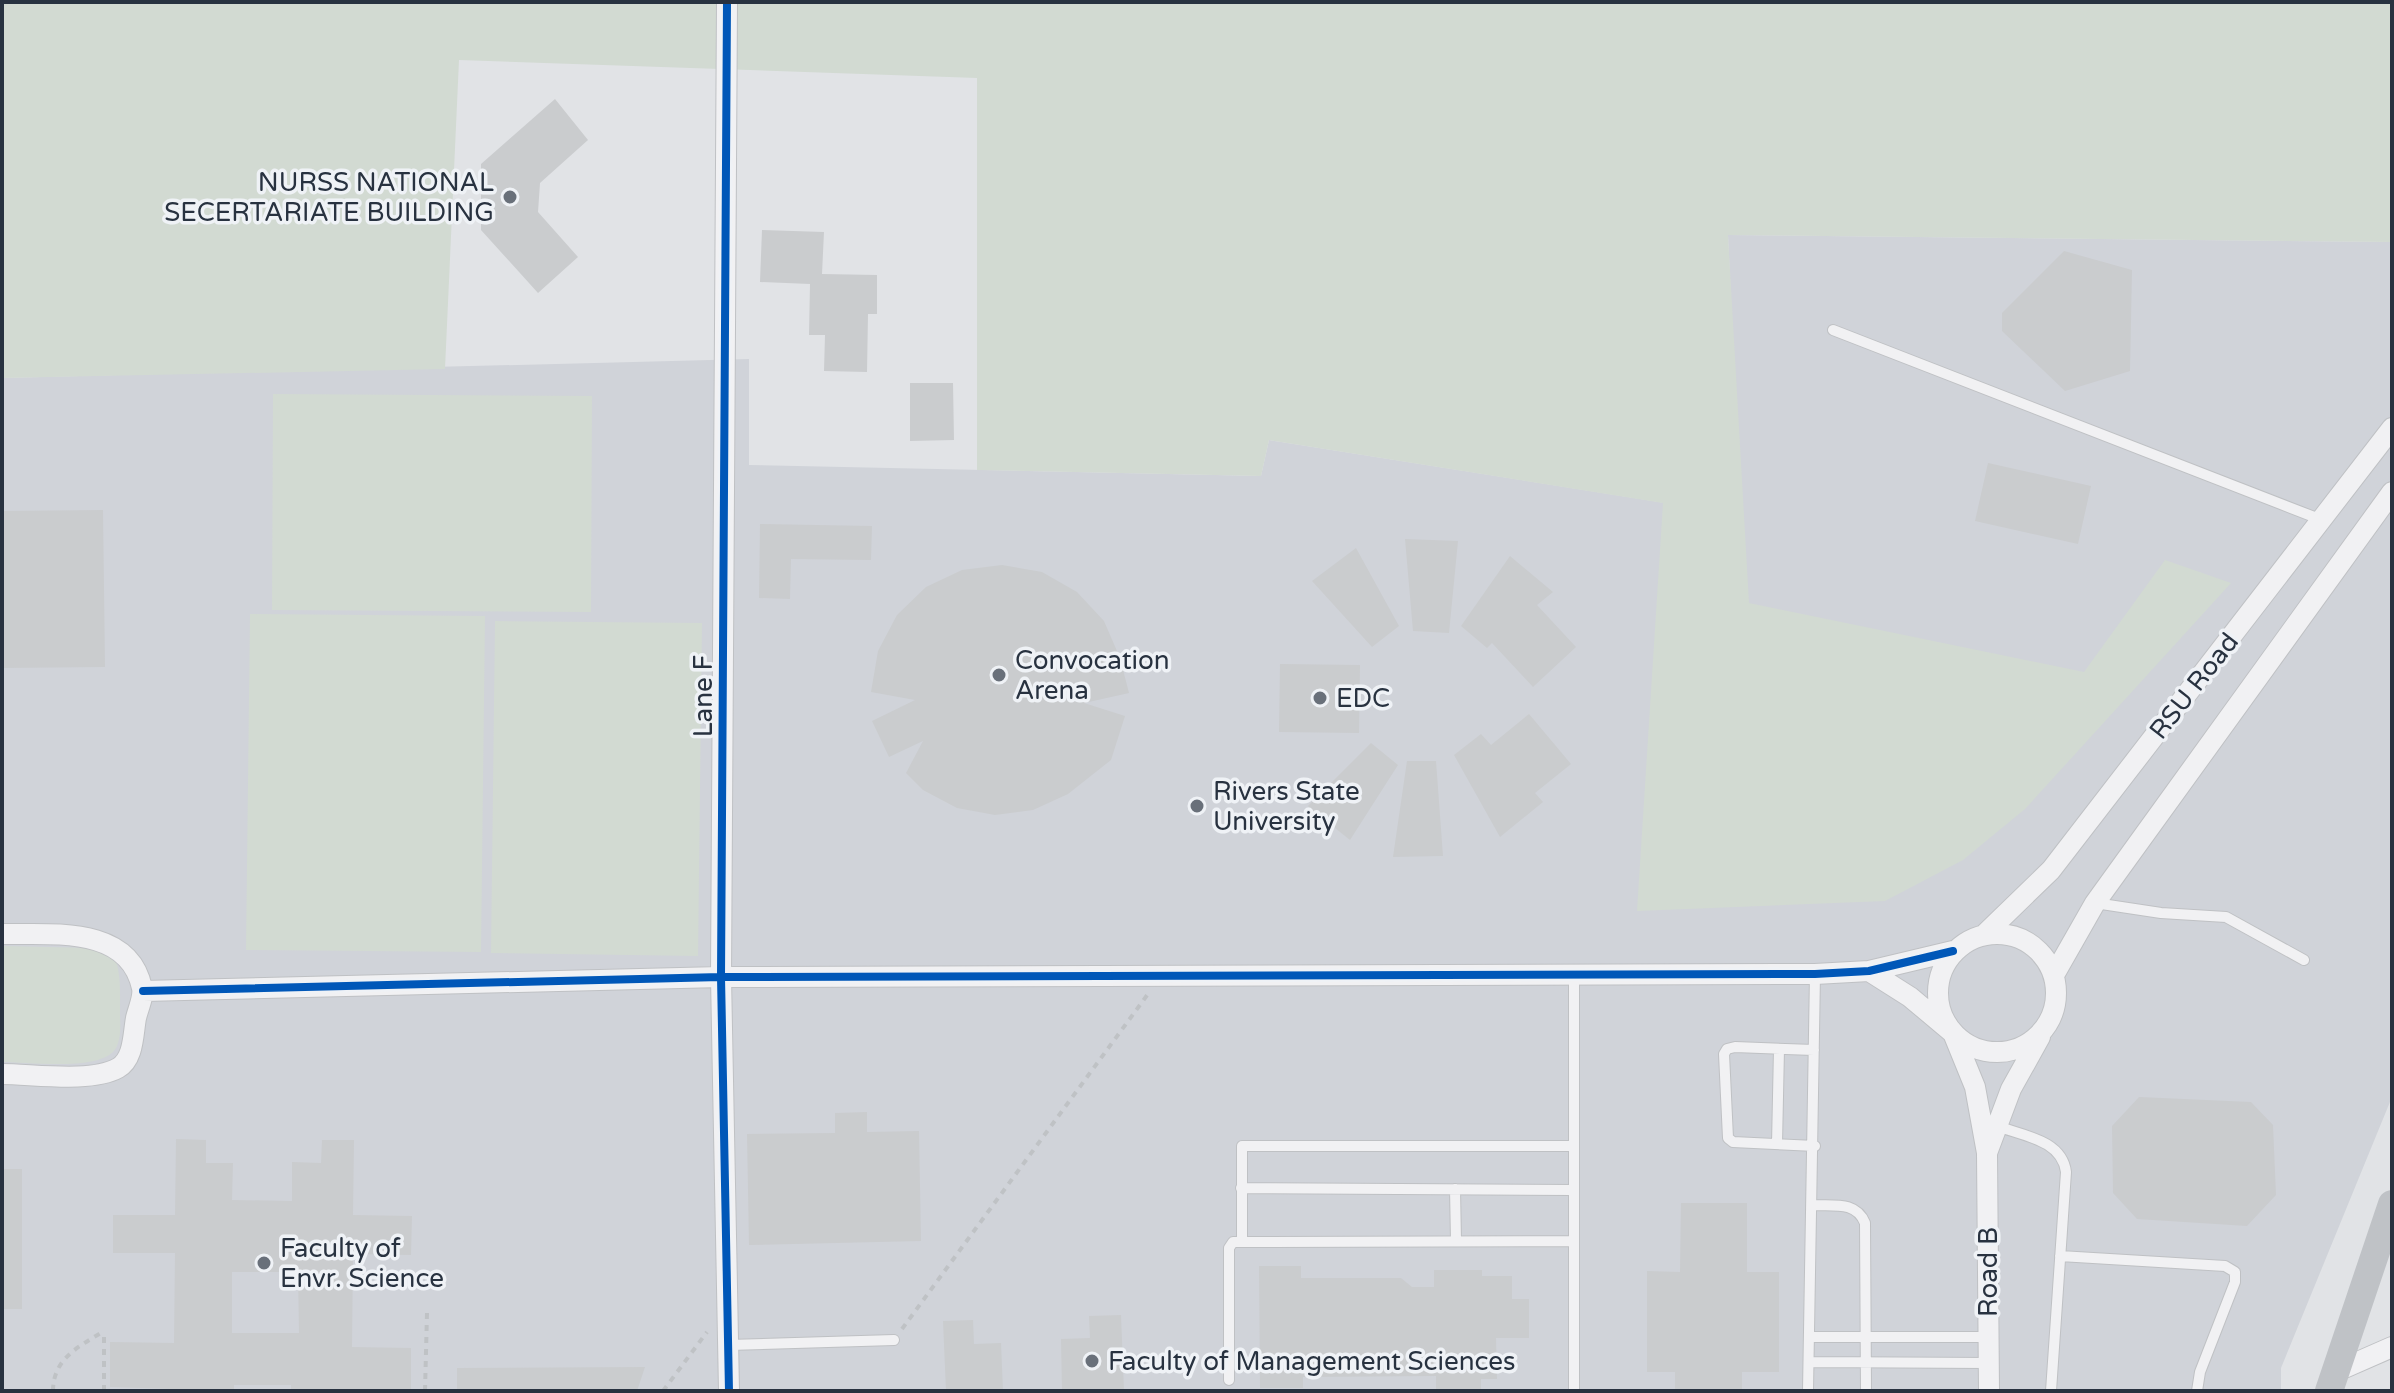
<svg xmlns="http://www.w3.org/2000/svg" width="2394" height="1393" font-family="'Varela Round',sans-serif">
<rect width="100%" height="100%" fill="#e1e3e6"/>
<path fill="#d0d3d9" d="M1728,235L2392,242V1097L2281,1368V1391H2V378L749,359V465L1261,476L1269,440L1741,515Z"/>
<path fill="#d2dad2" d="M2,2H2392V242L1728,235L1749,603L2084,672L2165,560L2231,583L2025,809L1963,860L1885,901L1637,911L1663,503L1269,440L1261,476L977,470V78L459,60L445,369L2,378Z
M273,394L592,396L591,612L272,610Z
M250,614L485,616L481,952L246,950Z
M495,621L702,623L698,956L491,953Z
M2,946L92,948L116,961C121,977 120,993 120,1010C120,1023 122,1036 116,1048C103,1072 28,1062 2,1062Z"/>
<path fill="#caccce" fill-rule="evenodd" d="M555,99L588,140L540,183L538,212L578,257L538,293L481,230V164Z
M762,230L824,232L822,274L877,275V314H868L867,372L824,371L825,335H809L810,284L760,282Z
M2064,251L2132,270L2130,371L2065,391L2002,331V313Z
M910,383H953L954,440L910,441Z
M1988,463L2091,486L2078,544L1975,521Z
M103,510L105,667L2,668V511Z
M760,524L872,526L871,560L791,559L790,599L759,598Z
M1405,539L1458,541L1449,633L1413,631Z
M1356,548L1399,626L1372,647L1312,581Z
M1510,556L1553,592L1537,605L1576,647L1533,687L1492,643L1487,648L1461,626Z
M1002,565L1042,572L1077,592L1104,621L1120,658L1129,693L1084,703L1125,716L1111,760L1068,794L1033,810L995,815L957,808L923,790L906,773L923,741L889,757L872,721L915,700L871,692L878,651L897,615L926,587L962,570Z
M1280,664L1360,665L1359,733L1279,732Z
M1529,714L1571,764L1535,793L1543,802L1500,837L1454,755L1481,734L1491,745Z
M1371,743L1398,765L1350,840L1330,824L1328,827L1308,806Z
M1407,761H1436L1443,856L1393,857Z
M2139,1097L2251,1102L2273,1125L2276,1195L2247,1226L2137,1219L2113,1193L2112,1126Z
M867,1112V1132L919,1131L921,1241L749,1245L747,1134L835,1133V1113Z
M176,1139L206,1140V1163H233L232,1200L292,1201V1162L321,1163L322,1140H354L353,1215L412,1216L411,1255L353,1254L352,1347L411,1348V1391H291V1385H234V1391L110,1387V1342L174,1343L175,1253H113V1215H175ZM232,1272H298L299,1333H232Z
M2,1169H22V1309H2Z
M1681,1203H1747V1272H1779V1372H1742V1391H1675V1372H1647V1271L1680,1272Z
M1259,1266H1301V1278H1401L1412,1287H1434V1270H1482V1276H1512V1299H1529V1338H1496L1497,1379H1481V1391H1436V1376L1303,1377V1388H1260Z
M1121,1315L1124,1391H1062L1061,1339L1090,1338L1089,1316Z
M973,1320L974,1344L1001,1343L1003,1391H946L943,1321Z
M645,1367L637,1391H457V1368Z"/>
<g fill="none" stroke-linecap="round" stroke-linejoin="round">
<defs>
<path id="lane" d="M1833,330L2322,520
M2095,903L2161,913L2226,917L2304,960
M1814,1050L1735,1047L1727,1049L1724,1054L1728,1138L1733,1142L1815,1146
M1997,1126C2024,1136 2062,1140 2066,1172L2051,1391
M1777,1144L1779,1049
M1241,1188L1573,1190
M1455,1189L1456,1241
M1813,1205C1834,1206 1856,1201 1865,1223L1866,1391
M1242,1240V1146H1573
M2060,1256L2225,1266L2235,1272V1282L2200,1372L2197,1391
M1809,1337H1988
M728,1345L894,1340
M1809,1362L1988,1363
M1229,1380V1248L1233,1242L1574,1241
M1574,1391V975
M1808,1391L1815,974"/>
<path id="street" d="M727,2L721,977L729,1391
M1938 993a59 59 0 1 1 118 0a59 59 0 1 1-118 0Z
M2,934C52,935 129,925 142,988C144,997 138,1009 136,1018C133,1034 134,1059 118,1068C91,1083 33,1074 2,1074
M1985,934L2051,870L2392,428
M1869,971L1910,997L1953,1033L1975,1087L1987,1153L1989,1391
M2054,975L2095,903L2392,492
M143,991L721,977L1815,974L1869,971L1953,951
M1987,1153L2011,1089L2040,1037
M2335,1372L2392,1347"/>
</defs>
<use href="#lane" stroke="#bfc1c4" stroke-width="12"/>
<use href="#street" stroke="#bfc1c4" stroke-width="22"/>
<path stroke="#bfc2c5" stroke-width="4" stroke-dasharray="6 6" stroke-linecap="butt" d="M902,1329L1148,994
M53,1391C53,1358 80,1346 104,1331
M104,1391V1331
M425,1391L427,1313
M663,1391L707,1332"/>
<use href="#lane" stroke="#f1f1f3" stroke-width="10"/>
<use href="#street" stroke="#f1f1f3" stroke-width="20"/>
<path stroke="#bfc2c6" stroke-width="28" d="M2329,1391L2392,1204"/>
<defs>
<path id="cycleway" d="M727,2L721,977L729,1391
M143,991L721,977L1815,974L1869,971L1953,951"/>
</defs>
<use href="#cycleway" stroke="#eff2f6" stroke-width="13"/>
<use href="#cycleway" stroke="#0057b8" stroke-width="8"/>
</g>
<g fill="#69707a" stroke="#eff2f6" stroke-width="3">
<circle cx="510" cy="197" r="8"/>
<circle cx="999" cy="675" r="8"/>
<circle cx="1320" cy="698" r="8"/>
<circle cx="1197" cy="806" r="8"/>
<circle cx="264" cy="1263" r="8"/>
<circle cx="1092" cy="1361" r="8"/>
</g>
<g text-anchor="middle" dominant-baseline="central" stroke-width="7" stroke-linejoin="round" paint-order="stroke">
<g font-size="26" fill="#283240" stroke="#eff2f6" text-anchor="start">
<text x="494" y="182" text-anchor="end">NURSS NATIONAL<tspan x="494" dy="30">SECERTARIATE BUILDING</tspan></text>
<text x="1015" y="660">Convocation<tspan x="1015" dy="30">Arena</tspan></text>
<text x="1336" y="698">EDC</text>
<text x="1213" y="791">Rivers State<tspan x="1213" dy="30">University</tspan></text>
<text x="280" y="1248">Faculty of<tspan x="280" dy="30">Envr. Science</tspan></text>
<text x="1108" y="1361">Faculty of Management Sciences</text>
</g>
<g font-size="26" fill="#283240" stroke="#eff2f6">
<text transform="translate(2194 686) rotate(-52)">RSU Road</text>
<text transform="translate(703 696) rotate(-90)">Lane F</text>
<text transform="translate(1988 1272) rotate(-90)">Road B</text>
</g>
</g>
<rect width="2394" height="1393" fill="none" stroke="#283240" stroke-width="8"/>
</svg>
